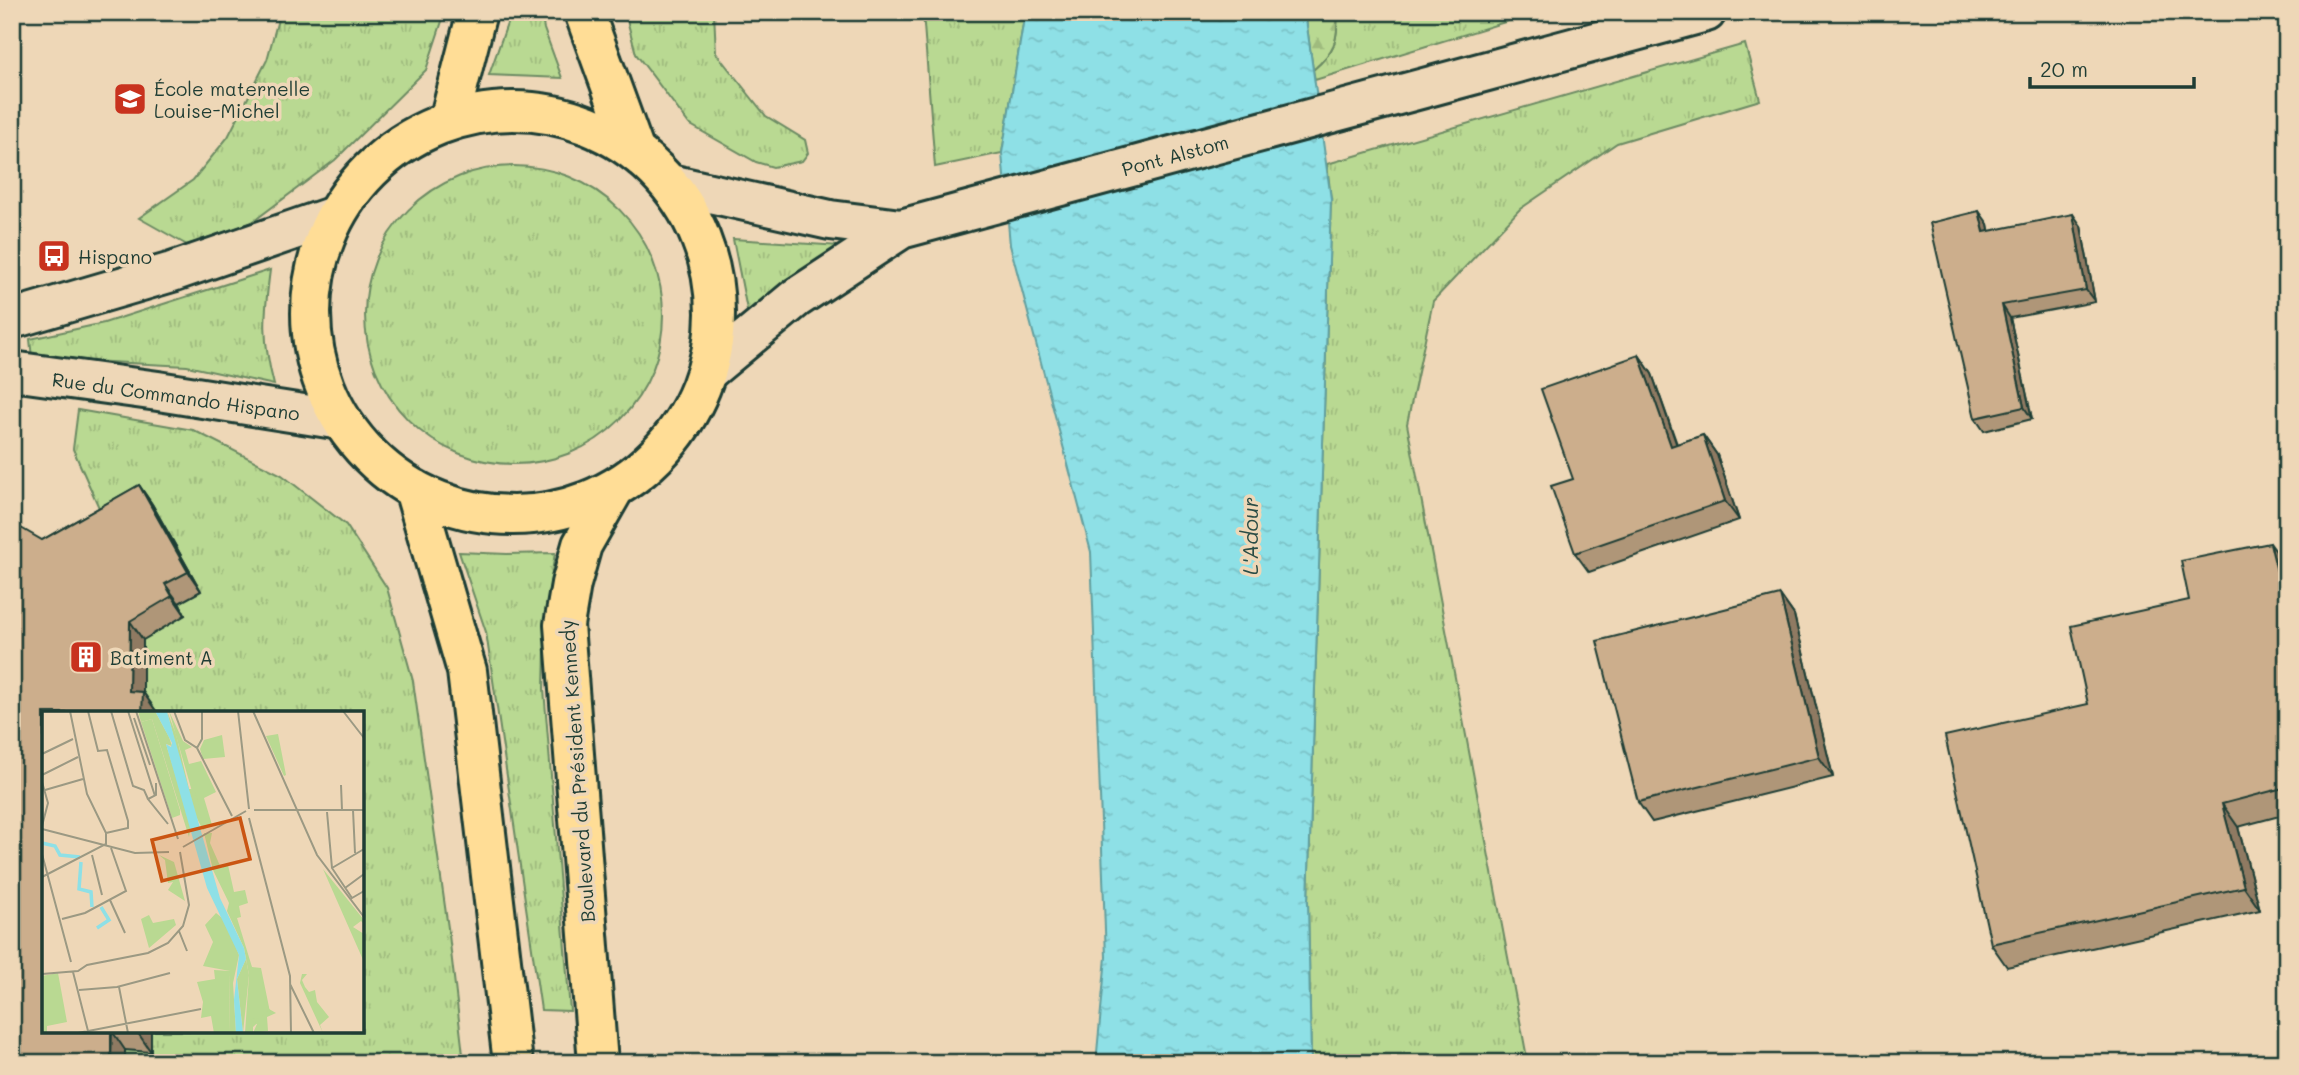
<svg xmlns="http://www.w3.org/2000/svg" width="2299" height="1075" font-family="Mali,sans-serif">
<defs>
<pattern id="grass-tufts" width="24" height="20" patternUnits="userSpaceOnUse" patternTransform="scale(1.75)"><rect width="24" height="20" fill="#b9d992"/><path d="M3 7l-1-3M5 7V3M7 7l1-3M15 17l-1-3M17 17v-4M19 17l1-3" fill="none" stroke="#9fbb7e"/></pattern>
<pattern id="forest-firs" width="22" height="20" patternUnits="userSpaceOnUse" patternTransform="scale(1.75)"><rect width="22" height="20" fill="#b9d992"/><path d="M5 1l3.5 6h-7zM16 11l3.5 6h-7z" fill="#9fbb7e"/></pattern>
<pattern id="water-ripples" width="26" height="14" patternUnits="userSpaceOnUse" patternTransform="scale(1.75)"><rect width="26" height="14" fill="#8ee0e6"/><path d="M2 4q2-2 4 0t4 0M15 11q2-2 4 0t4 0" fill="none" stroke="#7ac1c6"/></pattern>
</defs>
<rect width="100%" height="100%" fill="#eed7b7"/>
<filter id="ink" filterUnits="userSpaceOnUse"><feTurbulence type="fractalNoise" baseFrequency=".0143" numOctaves="2"/><feDisplacementMap in="SourceGraphic" scale="14" xChannelSelector="R" yChannelSelector="G"/><feConvolveMatrix kernelMatrix="1 2 1 2 8 2 1 2 1" color-interpolation-filters="sRGB"/></filter>
<g filter="url(#ink)">
<path fill="url(#grass-tufts)" stroke="#6c8b63" stroke-width="2" d="M280,12H445L426,70L335,160L251,223L187,245L139,218L193,180L228,137L267,60Z
M508,12H541L544,29L562,78L489,75L508,21Z
M625,12H714L716,53L766,116L805,140L808,153L802,161L773,167L756,162L689,124L636,54Z
M923,12H1025L1002,153L935,167Z
M1337,12H1538L1315,80L1313,70C1334,52 1339,40 1337,12Z
M1745,44L1760,100L1617,143L1520,209L1433,301L1407,424L1528,1063H1311L1308,901L1331,199L1327,164Z
M365 315a149 149 0 1 1 298 0a149 149 0 1 1-298 0Z
M733,239L841,246L748,315Z
M270,270C264,316 262,339 274,385L187,366L32,358L30,339L104,323Z
M78,410L193,430L282,475L346,525L387,588L413,681L449,935L464,1063H123V1050L139,1051L151,1031H362V713H156L142,710L143,640L185,615L179,603L108,528L73,449Z
M459,552L507,554L555,553L546,610L544,689L570,1011L541,1010L486,632Z"/>
<path fill="url(#forest-firs)" stroke="#6c8b63" stroke-width="2" d="M1305,12H1337C1339,40 1334,52 1313,70Z"/>
<path fill="url(#water-ripples)" stroke="#629f9f" stroke-width="2" d="M1025,12H1305L1331,199L1308,901L1311,1063H1096L1106,957L1091,552L1010,245L1002,153Z"/>
<g fill="none" stroke-linecap="round" stroke-linejoin="round">
<defs>
<path id="tertiary" d="M12,319L172,272L334,216
M12,371L158,391L341,420"/>
<path id="secondary" d="M670,184L830,220L901,229
M709,370L796,298L901,229L1706,12"/>
<path id="primary" d="M584,12L635,152
M311 313a202 202 0 1 1 404 0a202 202 0 1 1-404 0Z
M449,121L477,12
M414,489L467,671L513,1063
M598,1063L564,625L571,584L582,545L614,489"/>
</defs>
<use href="#tertiary" stroke="#1f3d34" stroke-width="44"/>
<use href="#secondary" stroke="#1f3d34" stroke-width="44"/>
<use href="#primary" stroke="#1f3d34" stroke-width="44"/>
<use href="#tertiary" stroke="#eed7b7" stroke-width="38"/>
<use href="#secondary" stroke="#eed7b7" stroke-width="38"/>
<use href="#primary" stroke="#ffdd96" stroke-width="38"/>
</g>
<path fill="#af9678" stroke="#1f3d34" stroke-width="2" d="M1988,224L1989,231L2081,226L2095,302L2010,318L2032,419L1984,431L1975,418Z
M1639,355L1652,374L1677,444L1703,435L1717,455L1739,520L1589,572L1575,553L1573,479Z
M139,485L152,504L201,591L179,603L185,615L143,640V692L156,711V713H44L151,1031V1052L125,1050L12,1063L13,690L16,598L12,596V544L42,540Z
M2286,565L2287,814L2238,827L2260,910L2007,967L1991,944L2088,704L2189,600Z
M1780,595L1794,615L1833,777L1652,822L1638,802Z"/>
<path fill="#8f7a62" stroke="#1f3d34" stroke-width="2" d="M1979,211L1988,224L1992,245L1984,232Z
M2073,214L2081,226L2095,302L2086,290Z
M2002,305L2010,318L2032,419L2024,407Z
M1639,355L1652,374L1684,466L1671,446Z
M1703,435L1717,455L1739,520L1725,501Z
M139,485L152,504L201,591L188,572Z
M2270,543L2286,565L2287,613Z
M165,584L179,603L185,615L172,596Z
M1780,595L1794,615L1833,777L1819,757Z
M130,621L143,640V692L156,711V713H142L129,691Z
M2222,804L2238,827L2260,910L2244,887Z
M112,1031L125,1050V1063H111Z
M138,1031H151V1052L138,1033Z"/>
<path fill="#ccae8c" stroke="#1f3d34" stroke-width="2" d="M1979,211L1984,232L2073,214L2086,290L2002,305L2024,407L1975,418L1930,223Z
M1639,355L1671,446L1703,435L1725,501L1575,553L1551,486L1573,479L1541,389Z
M139,485L188,572L165,584L172,596L130,621L129,691L143,692L142,713H44V1031H111V1063H12V690H13L16,587L12,584V544L21,528L42,540Z
M2270,543L2287,613V787L2222,804L2244,887L1991,944L1945,736L2088,704L2071,626L2189,600L2181,561Z
M1780,595L1819,757L1638,802L1597,641Z
M115,1031H138V1033Z"/>
</g>
<defs>
<symbol id="school-square" viewBox="-11 -11 22 22"><rect x="-9" y="-9" width="18" height="18" rx="4" fill="#c8321e" stroke="#eed7b7"/><path d="M0-5L7-2L0 1L-7-2ZM-4 1L0 2.5L4 1V4Q0 6-4 4Z" fill="#fff"/></symbol>
<symbol id="bus-square" viewBox="-11 -11 22 22"><rect x="-9" y="-9" width="18" height="18" rx="4" fill="#c8321e" stroke="#eed7b7"/><path d="M-5-6H5V4H4V6H2V4H-2V6H-4V4H-5ZM-3.5-4V0h7V-4ZM-3.5 1.2v1.5H-2V1.2ZM2 1.2v1.5H3.5V1.2Z" fill="#fff"/></symbol>
<symbol id="building-square" viewBox="-11 -11 22 22"><rect x="-9" y="-9" width="18" height="18" rx="4" fill="#c8321e" stroke="#eed7b7"/><path d="M-4-6H4V6H1V3H-1V6H-4ZM-2.5-4.3h1.7v1.8h-1.7ZM.8-4.3h1.7v1.8H.8ZM-2.5-1h1.7V.8h-1.7ZM.8-1h1.7V.8H.8Z" fill="#fff"/></symbol>
</defs>
<g fill-rule="evenodd">
<use href="#school-square" x="111" y="80" width="38" height="38"/>
<use href="#bus-square" x="35" y="237" width="38" height="38"/>
<use href="#building-square" x="67" y="638" width="38" height="38"/>
</g>
<g text-anchor="middle" dominant-baseline="central" stroke-width="7" stroke-linejoin="round" paint-order="stroke">
<g font-size="19" fill="#1f3d34" stroke="#eed7b7" text-anchor="start">
<text x="154" y="88">École maternelle<tspan x="154" dy="22">Louise-Michel</tspan></text>
<text x="78" y="256">Hispano</text>
<text x="110" y="657">Batiment A</text>
</g>
<g font-size="19" fill="#1f3d34" stroke="#eed7b7">
<text transform="translate(1175 155) rotate(-15)">Pont Alstom</text>
<text transform="translate(176 396) rotate(8)">Rue du Commando Hispano</text>
<text transform="translate(577 771) rotate(-94)">Boulevard du Président Kennedy</text>
</g>
<g font-size="21" font-style="italic" fill="#2a4d46" stroke="#eed7b7">
<text transform="translate(1249 536) rotate(-90)">L'Adour</text>
</g>
</g>
<g transform="translate(42 711)">
<rect width="322" height="322" fill="#eed7b7"/>
<path d="M96,0H113L127,26L130,35L124,33L149,114L147,126L110,8L99,11ZM127,0L141,30L150,36L143,39L147,53L159,50L174,81L162,87L170,114L161,119ZM236,23L244,64L242,65L224,25ZM180,24L183,46L161,48L158,38L162,29ZM162,122H170L168,132L179,157L186,154L192,181L203,179L206,192L197,195L199,206L195,207L210,256L219,257L228,301L211,316V322H203L207,264L202,237L185,200L187,192L171,159ZM117,144L132,151L143,190L126,179L131,171L126,172L123,149ZM281,158L322,209V213L319,210L311,216L322,223V251ZM107,204L111,212L132,208L134,214L107,237L99,208ZM172,259L188,260L187,322H172L169,305L159,307L161,291L155,271L173,268ZM16,262L25,311L5,315V322H0V265ZM260,263H265L260,269L263,276L267,281L273,279L275,291L287,306L278,314L281,322L258,272Z" fill="#b9d992"/>
<path d="M125,0L134,23L147,78H152L157,94L161,119L150,98ZM174,202L184,210L197,244L191,272L194,322H187L188,260L161,255L171,231L163,214ZM204,248L207,264L201,322L195,268ZM227,298L234,302L225,306L226,320L211,322L215,313L208,308L219,307Z" fill="#b9d992"/>
<path d="M110,8L138,99V104L130,107L99,11Z" fill="#b9d992"/>
<path d="M113,0L125,1L178,187L202,237L204,248L195,268L201,322H194L192,289L197,244L165,177L124,33L129,36L130,32Z" fill="#8ee0e6"/>
<path fill="none" stroke="#8ee0e6" stroke-width="3.5" d="M0,132L13,135L18,144L38,146M39,151L37,178L49,181L50,196M55,217L67,209L59,196"/>
<path fill="none" stroke="#9b9983" stroke-width="2" d="M46,0L56,40L65,39L86,110V117L64,122M69,0L91,75L102,79L106,88M86,0L113,85M94,0L136,128M132,0L143,29L155,37L190,105M196,0L207,98M211,0L275,144L322,206M301,0L322,27M92,7L108,54M155,37L160,28V0M0,43L31,28M0,64L36,46M0,71L6,92L0,115M114,72V84L106,88L126,113M299,74L300,99M3,79L41,68M212,99H322M311,99L313,142M285,101L290,157L310,187L322,180M207,107L248,265L249,322M0,118L93,142L127,141M141,136L204,100M0,143L29,251M50,144L60,184M290,157L322,138M0,166L64,133V122L45,83L28,0M303,177L322,163M68,189L83,222M20,208L43,202L84,180L69,137M137,220L145,240M31,261L46,320M0,263L36,260L45,254L106,242L126,232L141,215L147,194L138,141M248,273L272,322M77,276L86,322M37,279L75,276L128,262M36,322L159,298"/>
<path fill="#ca5512" fill-opacity="0.15" stroke="#ca5512" stroke-width="3.5" d="M198,107L208,148L120,170L110,129Z"/>
<rect width="322" height="322" fill="none" stroke="#1f3d34" stroke-width="3.5"/>
</g>
<rect width="2299" height="1075" fill="none" stroke="#eed7b7" stroke-width="42"/>
<rect x="21" y="21" width="2257" height="1033" fill="none" stroke="#1f3d34" stroke-width="2.5" filter="url(#ink)"/>
<path d="M2030 77v10h164v-10" fill="none" stroke="#1f3d34" stroke-width="3.5"/>
<text x="2040" y="77" font-size="21" fill="#1f3d34" stroke="#eed7b7" stroke-width="5" paint-order="stroke">20 m</text>
</svg>
